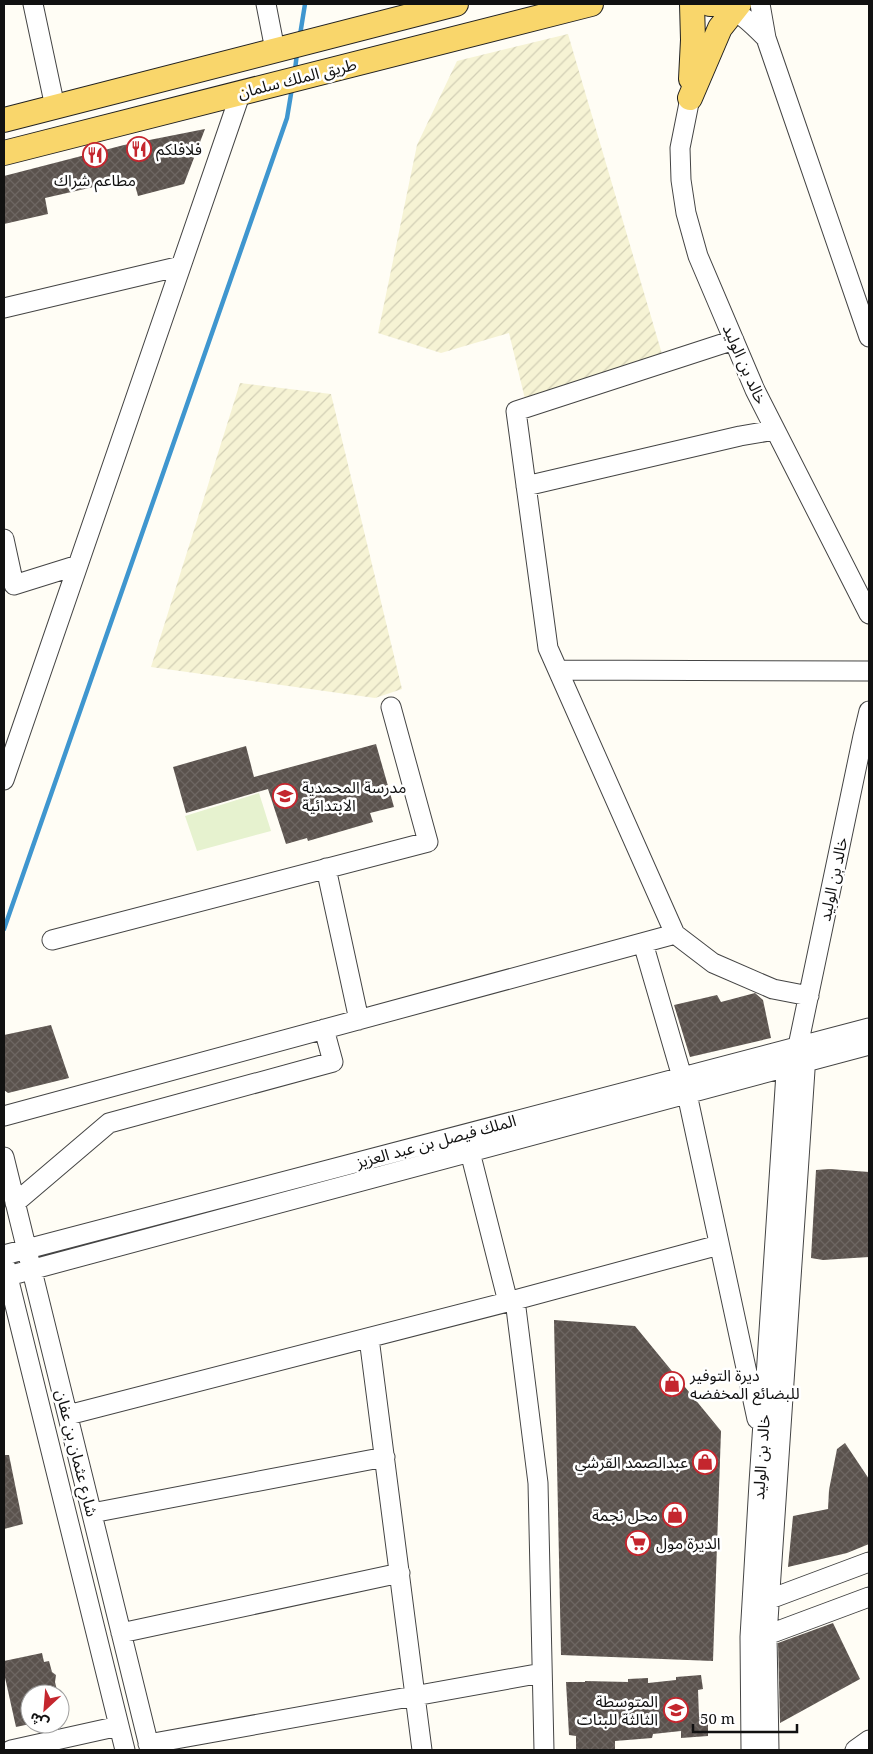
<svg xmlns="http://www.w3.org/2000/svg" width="873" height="1754" font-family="'Noto Serif','Noto Sans Arabic',serif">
<defs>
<pattern id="farmland-furrows" width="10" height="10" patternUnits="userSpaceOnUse" patternTransform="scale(1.25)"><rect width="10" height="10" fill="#f6f3d4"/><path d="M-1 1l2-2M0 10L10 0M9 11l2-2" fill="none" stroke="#d2cfb5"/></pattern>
<pattern id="building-cross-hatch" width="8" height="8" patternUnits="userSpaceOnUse" patternTransform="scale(1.25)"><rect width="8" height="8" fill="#5a524d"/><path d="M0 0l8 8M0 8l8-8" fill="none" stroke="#6d6662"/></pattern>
</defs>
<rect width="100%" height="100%" fill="#fffdf5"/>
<path fill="url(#farmland-furrows)" d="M568,34L662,354L525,399L509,333L441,353L378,333L417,145L457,61Z
M240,383L331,394L402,689L375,698L151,667Z"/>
<path fill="#e6f2cf" d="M259,793L271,831L197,851L185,816Z"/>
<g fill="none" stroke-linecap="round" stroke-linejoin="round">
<path stroke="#3f96cf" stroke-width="4.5" d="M300,35L305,4
M295,70L297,53
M4,929L287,118L292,88"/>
</g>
<path fill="url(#building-cross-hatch)" d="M205,129L184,184L138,196L133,178L45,198L48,214L4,224V176L124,145Z
M376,744L394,807L370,813L373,822L308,841L307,838L286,844L268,789L186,813L173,767L246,746L254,777Z
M755,993L763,1000L771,1038L690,1057L674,1005L717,995L721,1002Z
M51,1025L69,1078L8,1093L4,1090V1035Z
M830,1169L869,1172V1257L823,1260L811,1258L816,1170Z
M554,1320L635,1326L721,1431L713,1661L561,1655Z
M845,1443L869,1479V1544L847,1553L788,1567L793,1516L828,1509L829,1490L837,1449Z
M4,1455H9L23,1524L4,1529Z
M833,1623L860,1679L780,1723L778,1643Z
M42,1653L44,1662L49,1661L52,1672L56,1675L55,1682L58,1694H30V1724L16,1727L4,1673V1661Z
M701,1675L703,1689L698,1690L699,1717H708V1736L681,1738V1731L653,1734L652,1738L615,1741V1750H576V1736L569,1735L566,1682H585V1681L628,1682V1679L648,1678V1683L676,1680V1677Z"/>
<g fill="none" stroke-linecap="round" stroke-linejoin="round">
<defs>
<path id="minor" d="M33,4L55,107
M266,4L275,50
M722,5C740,12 752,24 766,38L760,4
M766,38L869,337
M690,98L680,148L681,180L686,213L698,256L755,390L869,614
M4,308L181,266
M526,486L740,436L775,430
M4,539L14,585L78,565
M558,670L869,671
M4,780L241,92
M326,868L359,1020
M675,934L548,648L516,411L734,340
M52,940L428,842L391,707
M643,943L687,1094L757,1419
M4,1116L675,934L713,963L773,989L809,996
M470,1152L508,1302
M4,1157L150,1750
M15,1203L109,1123L333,1062L324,1029
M4,1255L869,1028
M5,1265L125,1750
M8,1276L869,1045
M515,1300L538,1483L544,1750
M369,1338L422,1750
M68,1415L515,1300L719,1245
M92,1513L385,1457
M770,1599L869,1562
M121,1633L400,1573
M767,1635L869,1597
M148,1744L542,1673
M11,1750L119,1726
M751,1750L750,1637L759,1483L786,1073L798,1046L863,736L869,711
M769,1750L767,1635L805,1070L800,1051
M855,1750L869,1740"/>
<path id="major" d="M710,4H723
M691,79L693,40L692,4
M690,98L720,28L739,4
M4,120L456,4
M4,153L591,4"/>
</defs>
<use href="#minor" stroke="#444" stroke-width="21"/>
<use href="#major" stroke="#222" stroke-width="26"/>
<use href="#minor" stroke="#fff" stroke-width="19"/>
<use href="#major" stroke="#f9d66b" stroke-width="24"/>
</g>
<defs>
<symbol id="restaurant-ring" viewBox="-11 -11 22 22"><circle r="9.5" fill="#fff" stroke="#c4262e" stroke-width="1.5"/><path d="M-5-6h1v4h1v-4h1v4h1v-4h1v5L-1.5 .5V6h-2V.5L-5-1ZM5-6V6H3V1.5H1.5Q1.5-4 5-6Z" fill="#c4262e"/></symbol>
<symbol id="school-ring" viewBox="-11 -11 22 22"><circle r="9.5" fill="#fff" stroke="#c4262e" stroke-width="1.5"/><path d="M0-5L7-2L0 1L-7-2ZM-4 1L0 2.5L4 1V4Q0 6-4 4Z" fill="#c4262e"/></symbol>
<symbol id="shop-ring" viewBox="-11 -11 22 22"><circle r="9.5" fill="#fff" stroke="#c4262e" stroke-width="1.5"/><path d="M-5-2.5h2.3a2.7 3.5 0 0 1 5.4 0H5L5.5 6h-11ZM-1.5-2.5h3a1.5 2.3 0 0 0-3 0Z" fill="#c4262e"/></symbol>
<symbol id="supermarket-ring" viewBox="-11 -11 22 22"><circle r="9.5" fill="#fff" stroke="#c4262e" stroke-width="1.5"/><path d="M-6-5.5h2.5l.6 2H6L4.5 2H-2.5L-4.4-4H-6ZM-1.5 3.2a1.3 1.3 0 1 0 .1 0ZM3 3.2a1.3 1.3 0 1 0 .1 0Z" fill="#c4262e"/></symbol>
</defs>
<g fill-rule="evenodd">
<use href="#restaurant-ring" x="125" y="135" width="28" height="28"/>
<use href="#restaurant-ring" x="81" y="141" width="28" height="28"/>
<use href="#school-ring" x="271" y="782" width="28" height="28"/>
<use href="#shop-ring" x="658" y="1370" width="28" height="28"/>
<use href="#shop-ring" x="691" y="1448" width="28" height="28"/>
<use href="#shop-ring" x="661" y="1501" width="28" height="28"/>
<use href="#supermarket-ring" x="624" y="1529" width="28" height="28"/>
<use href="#school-ring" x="662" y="1696" width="28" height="28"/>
</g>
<g text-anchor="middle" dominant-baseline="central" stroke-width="5" stroke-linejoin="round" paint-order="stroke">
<g font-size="16" fill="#111" stroke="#fff">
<text transform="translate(297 78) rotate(-14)">طريق الملك سلمان</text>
<text transform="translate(745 364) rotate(66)">خالد بن الوليد</text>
<text transform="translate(833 879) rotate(-78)">خالد بن الوليد</text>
<text transform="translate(436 1141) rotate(-15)">الملك فيصل بن عبد العزيز</text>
<text transform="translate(77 1453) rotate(76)">شارع عثمان بن عفان</text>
<text transform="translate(761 1457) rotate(-86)">خالد بن الوليد</text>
</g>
<g font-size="16" fill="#111" stroke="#fff" text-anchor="start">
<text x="156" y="149">فلافلكم</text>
<text x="95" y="180" text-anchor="middle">مطاعم شراك</text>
<text x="302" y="787">مدرسة المحمدية<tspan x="302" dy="18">الابتدائية</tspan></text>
<text x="690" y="1375">ديرة التوفير<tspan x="690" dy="18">للبضائع المخفضه</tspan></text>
<text x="688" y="1462" text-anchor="end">عبدالصمد القرشي</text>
<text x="658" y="1515" text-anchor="end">محل نجمة</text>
<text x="656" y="1543">الديرة مول</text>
<text x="658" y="1701" text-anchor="end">المتوسطة<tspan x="658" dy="18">الثالثة للبنات</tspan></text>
</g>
</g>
<rect width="873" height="1754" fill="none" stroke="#111111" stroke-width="10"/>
<g transform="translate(45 1709) rotate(206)"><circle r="24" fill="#ffffff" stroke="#a0a0a0"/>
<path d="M0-4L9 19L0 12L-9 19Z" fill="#c4262e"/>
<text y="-8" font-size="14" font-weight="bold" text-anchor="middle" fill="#111111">ش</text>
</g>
<path d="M693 1724v8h104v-8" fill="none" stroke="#111111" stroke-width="2.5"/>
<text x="700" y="1724" font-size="15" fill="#111111" stroke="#ffffff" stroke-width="4" paint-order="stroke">50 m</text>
</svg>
